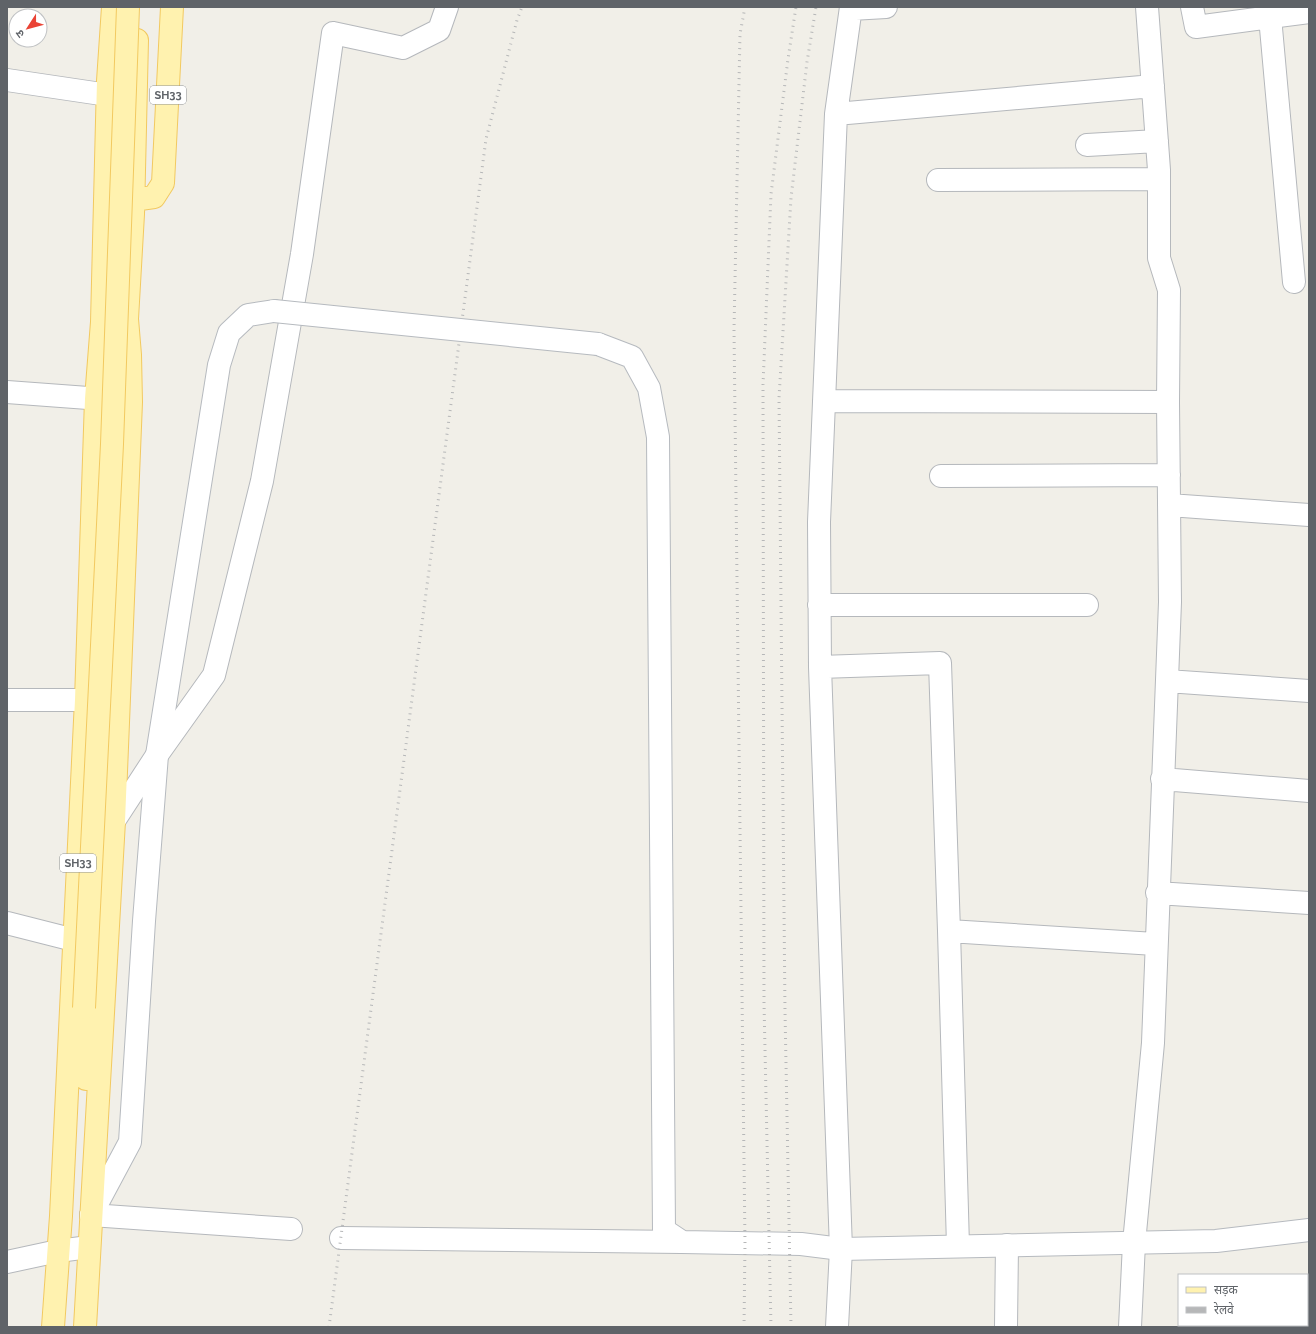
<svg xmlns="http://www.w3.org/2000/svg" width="1316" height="1334" font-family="Raleway,'Noto Sans Devanagari',sans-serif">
<rect width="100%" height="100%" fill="#f1efe8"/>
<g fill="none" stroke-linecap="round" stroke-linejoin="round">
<defs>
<path id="street" d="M1192,7L1196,27L1309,12
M851,9L886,7
M1270,17L1294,282
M7,80L108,95
M836,114L1153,86
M1087,145L1157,141
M938,180L1159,179
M7,392L115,400
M824,401L1168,402
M941,476L1169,475
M1169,505L1309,515
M819,605H1087
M820,667L940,663L949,931L1155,944
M1167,681L1309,691
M7,700H86
M1162,779L1309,791
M114,821L157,755L214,675L262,481L302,254L333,33L403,48L439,30L447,7
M1157,893L1309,903
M7,923L74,940
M949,931L958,1246
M91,1215L291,1229
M341,1238L682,1242
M7,1262L58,1251L89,1247
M837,1327L841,1249L820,667L819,522L836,114L851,7
M1006,1327L1007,1245
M1130,1327L1134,1243L1153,1043L1170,602L1168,402L1169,290L1159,258V170L1147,7"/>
<path id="secondary" d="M598,344L632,357L649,388L658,437L664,1230L682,1242L801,1244L841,1249L1216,1241L1309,1230
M91,1215L130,1142L144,921L157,755L219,365L229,333L248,315L274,311"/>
<path id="primary" d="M119,202L154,197L163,183L172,7
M84,1008L86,1079
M53,1327L61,1216L86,700L96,399L102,322L108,81L113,7
M85,1327L114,821L131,402L130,355L127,319L133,214L137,40"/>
</defs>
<use href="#street" stroke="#b5b8bc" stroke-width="24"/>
<use href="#secondary" stroke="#b6babf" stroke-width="24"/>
<use href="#primary" stroke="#f2c960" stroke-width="24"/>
<use href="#street" stroke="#fff" stroke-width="22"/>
<use href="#secondary" stroke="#fff" stroke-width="22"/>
<use href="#primary" stroke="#fff2af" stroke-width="22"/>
<path stroke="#b6b7b8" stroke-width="3" stroke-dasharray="1 5" stroke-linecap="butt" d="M329,1327L486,139L517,20L522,7
M744,1327L745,1243L734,330L740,34L745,7
M771,1327L764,1003L763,385L771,194L788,59L796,7
M791,1327L785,1011L779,398L791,198L807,62L816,7"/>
<defs>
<path id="secondary-bridge" d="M274,311L598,344"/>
<path id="primary-bridge" d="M84,1008L112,444L128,7"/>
</defs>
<use href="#secondary-bridge" stroke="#b6babf" stroke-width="24" stroke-linecap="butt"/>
<use href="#primary-bridge" stroke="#f2c960" stroke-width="24" stroke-linecap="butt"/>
<use href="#secondary-bridge" stroke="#fff" stroke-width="22"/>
<use href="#primary-bridge" stroke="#fff2af" stroke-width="22"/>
</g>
<g text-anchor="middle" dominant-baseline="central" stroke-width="3.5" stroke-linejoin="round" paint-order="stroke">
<g fill="#fff" stroke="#8f9295" stroke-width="1">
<rect x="150" y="86" width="36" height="18" rx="3"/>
<rect x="60" y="854" width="36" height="18" rx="3"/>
</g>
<g font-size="11" font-weight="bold" fill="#5f6368">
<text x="168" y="95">SH33</text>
<text x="78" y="863">SH33</text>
</g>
</g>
<rect width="1316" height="1334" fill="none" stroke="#5f6368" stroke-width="16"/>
<rect x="1178" y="1274" width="130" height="52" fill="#ffffff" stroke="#bfc1c3"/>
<rect x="1186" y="1287" width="20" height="6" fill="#fff2af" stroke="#bfc1c3"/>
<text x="1214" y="1294" font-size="12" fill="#5f6368">सड़क</text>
<rect x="1186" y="1307" width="20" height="6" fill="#b6b7b8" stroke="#bfc1c3"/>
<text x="1214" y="1314" font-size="12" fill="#5f6368">रेलवे</text>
<g transform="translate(28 28) rotate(234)"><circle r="19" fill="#ffffff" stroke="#bfc1c3"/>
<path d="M0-3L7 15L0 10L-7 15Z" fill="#ea4335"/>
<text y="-6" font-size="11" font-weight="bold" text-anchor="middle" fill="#5f6368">उ</text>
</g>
</svg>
